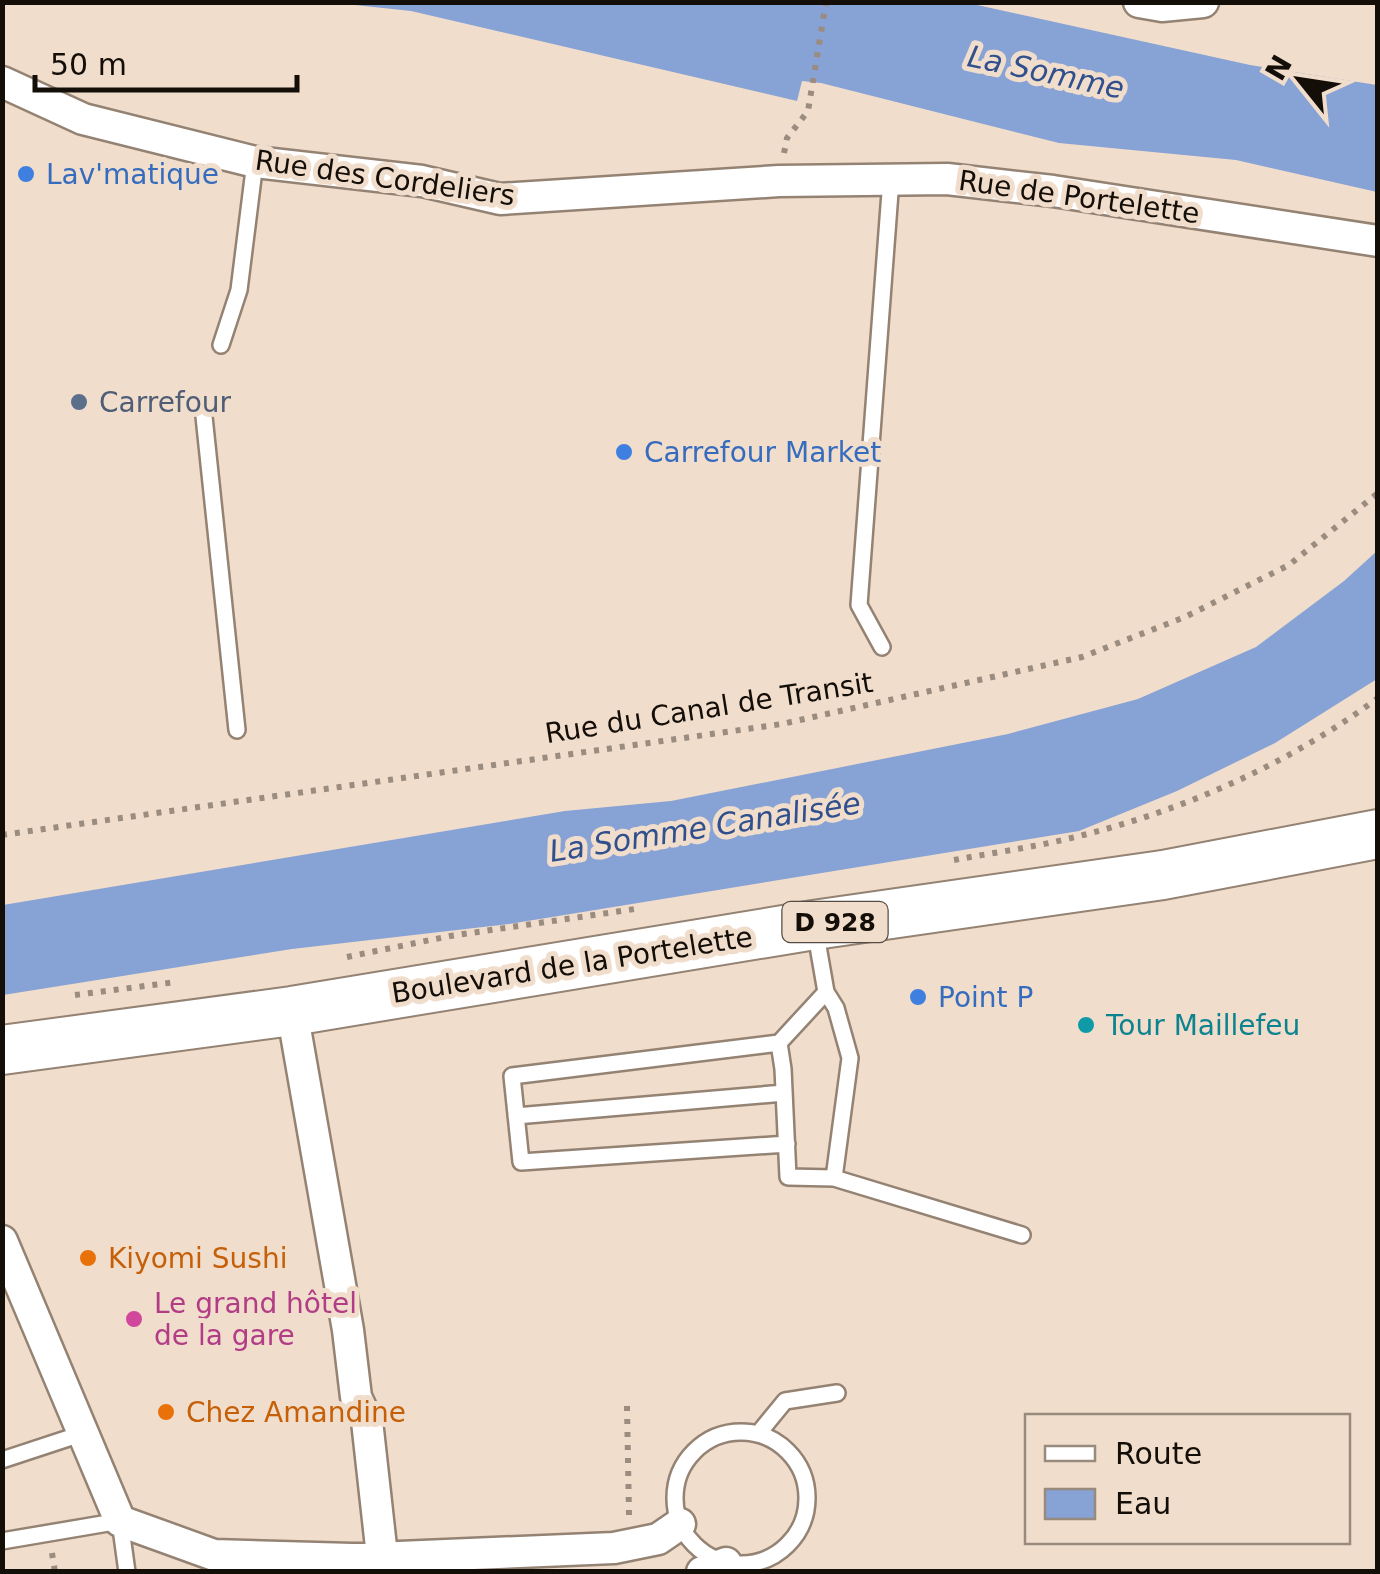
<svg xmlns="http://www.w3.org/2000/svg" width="1380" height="1574" font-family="'DejaVu Sans',sans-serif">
<rect width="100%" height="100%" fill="#f1ddcc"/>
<path fill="#87a2d4" d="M336,3H968L1250,65L1377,85V192L1236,160L1059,143L821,83L802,81L797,101L411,11Z
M1377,551V679L1275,743L1177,791L1079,831L509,924L292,949L3,995V905L565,811L671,801L1008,734L1138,699L1256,647L1344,581Z"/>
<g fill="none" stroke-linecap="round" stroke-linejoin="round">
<defs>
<path id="lane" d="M221,345L239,290L255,162
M203,407L237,730
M882,647L859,605L891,179
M815,929L826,992L836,1008L850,1058L834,1178L788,1177L783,1069L779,1043L826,992
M779,1043L512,1076L521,1162L787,1144
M516,1116L784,1093
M834,1178L1022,1235
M675 1498a66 66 0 1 1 132 0a66 66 0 1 1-132 0Z
M758,1434L785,1401L837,1393
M2,1460L81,1434
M2,1541L120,1521L127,1572"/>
<path id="street" d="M1139,2L1162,6L1203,2
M2,82L83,119L255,162L422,181L500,199L779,181L947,179L1053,191L1378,241
M292,1011L348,1330L356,1397L367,1421L382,1556L391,1572
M2,1241L120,1521L214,1555L352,1559L614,1548L658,1539L680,1524
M702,1572L726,1563"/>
<path id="primary" d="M2,1050L292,1011L814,925L1163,875L1378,834"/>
</defs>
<use href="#lane" stroke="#948273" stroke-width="20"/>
<use href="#street" stroke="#948273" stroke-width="35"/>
<use href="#primary" stroke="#948273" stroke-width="52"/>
<path stroke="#9b8c80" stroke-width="6" stroke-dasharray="5 8" stroke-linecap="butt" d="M784,153L787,138L808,111L826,2
M2,835L782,724L1082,657L1185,617L1289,565L1378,493
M954,860C991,853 1029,848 1067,839C1178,813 1286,766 1378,698
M347,957L450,936L635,909
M75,995L176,982
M627,1406L629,1515
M52,1553L55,1572"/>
<use href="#lane" stroke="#fff" stroke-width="15"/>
<use href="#street" stroke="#fff" stroke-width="30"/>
<use href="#primary" stroke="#fff" stroke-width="48"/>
</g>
<g fill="#3f7fe0" stroke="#f1ddcc" stroke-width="4">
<circle cx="26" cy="174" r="10"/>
<circle cx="624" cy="452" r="10"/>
<circle cx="918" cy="997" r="10"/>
</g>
<circle fill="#5c6f8a" stroke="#f1ddcc" stroke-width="4" cx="79" cy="402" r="10"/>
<circle fill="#0f9aa8" stroke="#f1ddcc" stroke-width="4" cx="1086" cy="1025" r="10"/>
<g fill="#e8710a" stroke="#f1ddcc" stroke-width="4">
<circle cx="88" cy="1258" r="10"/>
<circle cx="166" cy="1412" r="10"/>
</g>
<circle fill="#d1479c" stroke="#f1ddcc" stroke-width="4" cx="134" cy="1319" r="10"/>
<g text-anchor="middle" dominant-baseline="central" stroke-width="10" stroke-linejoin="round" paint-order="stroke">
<rect fill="#f1ddcc" stroke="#564c43" stroke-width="2.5" x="782.5" y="902" width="105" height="40" rx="8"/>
<g font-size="25" font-weight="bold" fill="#140e08">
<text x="835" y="922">D 928</text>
</g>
<g font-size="28" fill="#366cbe" stroke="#f1ddcc" text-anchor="start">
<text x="46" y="174">Lav'matique</text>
<text x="644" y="452">Carrefour Market</text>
<text x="938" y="997">Point P</text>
</g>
<g font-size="28" fill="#140e08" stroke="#f1ddcc">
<text transform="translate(385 178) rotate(8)">Rue des Cordeliers</text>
<text transform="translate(1079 197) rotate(8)">Rue de Portelette</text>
<text transform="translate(709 708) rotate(-9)">Rue du Canal de Transit</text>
<text transform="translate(572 965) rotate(-9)">Boulevard de la Portelette</text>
</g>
<g font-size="28" fill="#4e5e75" stroke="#f1ddcc" text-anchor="start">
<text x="99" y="402">Carrefour</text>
</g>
<g font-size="28" fill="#0d838f" stroke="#f1ddcc" text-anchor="start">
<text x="1106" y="1025">Tour Maillefeu</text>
</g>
<g font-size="28" fill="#c56008" stroke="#f1ddcc" text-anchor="start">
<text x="108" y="1258">Kiyomi Sushi</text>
<text x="186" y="1412">Chez Amandine</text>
</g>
<g font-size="28" fill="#b23c85" stroke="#f1ddcc" text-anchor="start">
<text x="154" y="1303">Le grand hôtel<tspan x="154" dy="32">de la gare</tspan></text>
</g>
<g font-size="30" font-style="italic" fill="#2f4f8d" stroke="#f1ddcc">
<text transform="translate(1046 72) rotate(12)">La Somme</text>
<text transform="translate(705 827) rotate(-9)">La Somme Canalisée</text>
</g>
</g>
<rect width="1380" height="1574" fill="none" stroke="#140e08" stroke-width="10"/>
<rect x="1025" y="1414" width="325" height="130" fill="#f1ddcc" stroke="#998a7e" stroke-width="2.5"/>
<rect x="1045" y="1446" width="50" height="15" fill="#ffffff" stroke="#998a7e" stroke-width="2.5"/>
<text x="1115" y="1464" font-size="30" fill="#140e08">Route</text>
<rect x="1045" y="1489" width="50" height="30" fill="#87a2d4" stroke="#998a7e" stroke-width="2.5"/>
<text x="1115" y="1514" font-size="30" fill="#140e08">Eau</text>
<g transform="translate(1300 80) rotate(300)" stroke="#f1ddcc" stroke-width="8" paint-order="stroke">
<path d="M0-8L18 38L0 25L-18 38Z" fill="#140e08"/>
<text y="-15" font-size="28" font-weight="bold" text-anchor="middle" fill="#140e08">N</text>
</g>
<path d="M35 75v15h262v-15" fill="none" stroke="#140e08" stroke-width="5"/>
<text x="50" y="75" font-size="30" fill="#140e08" stroke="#f1ddcc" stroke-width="8" paint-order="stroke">50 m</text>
</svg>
